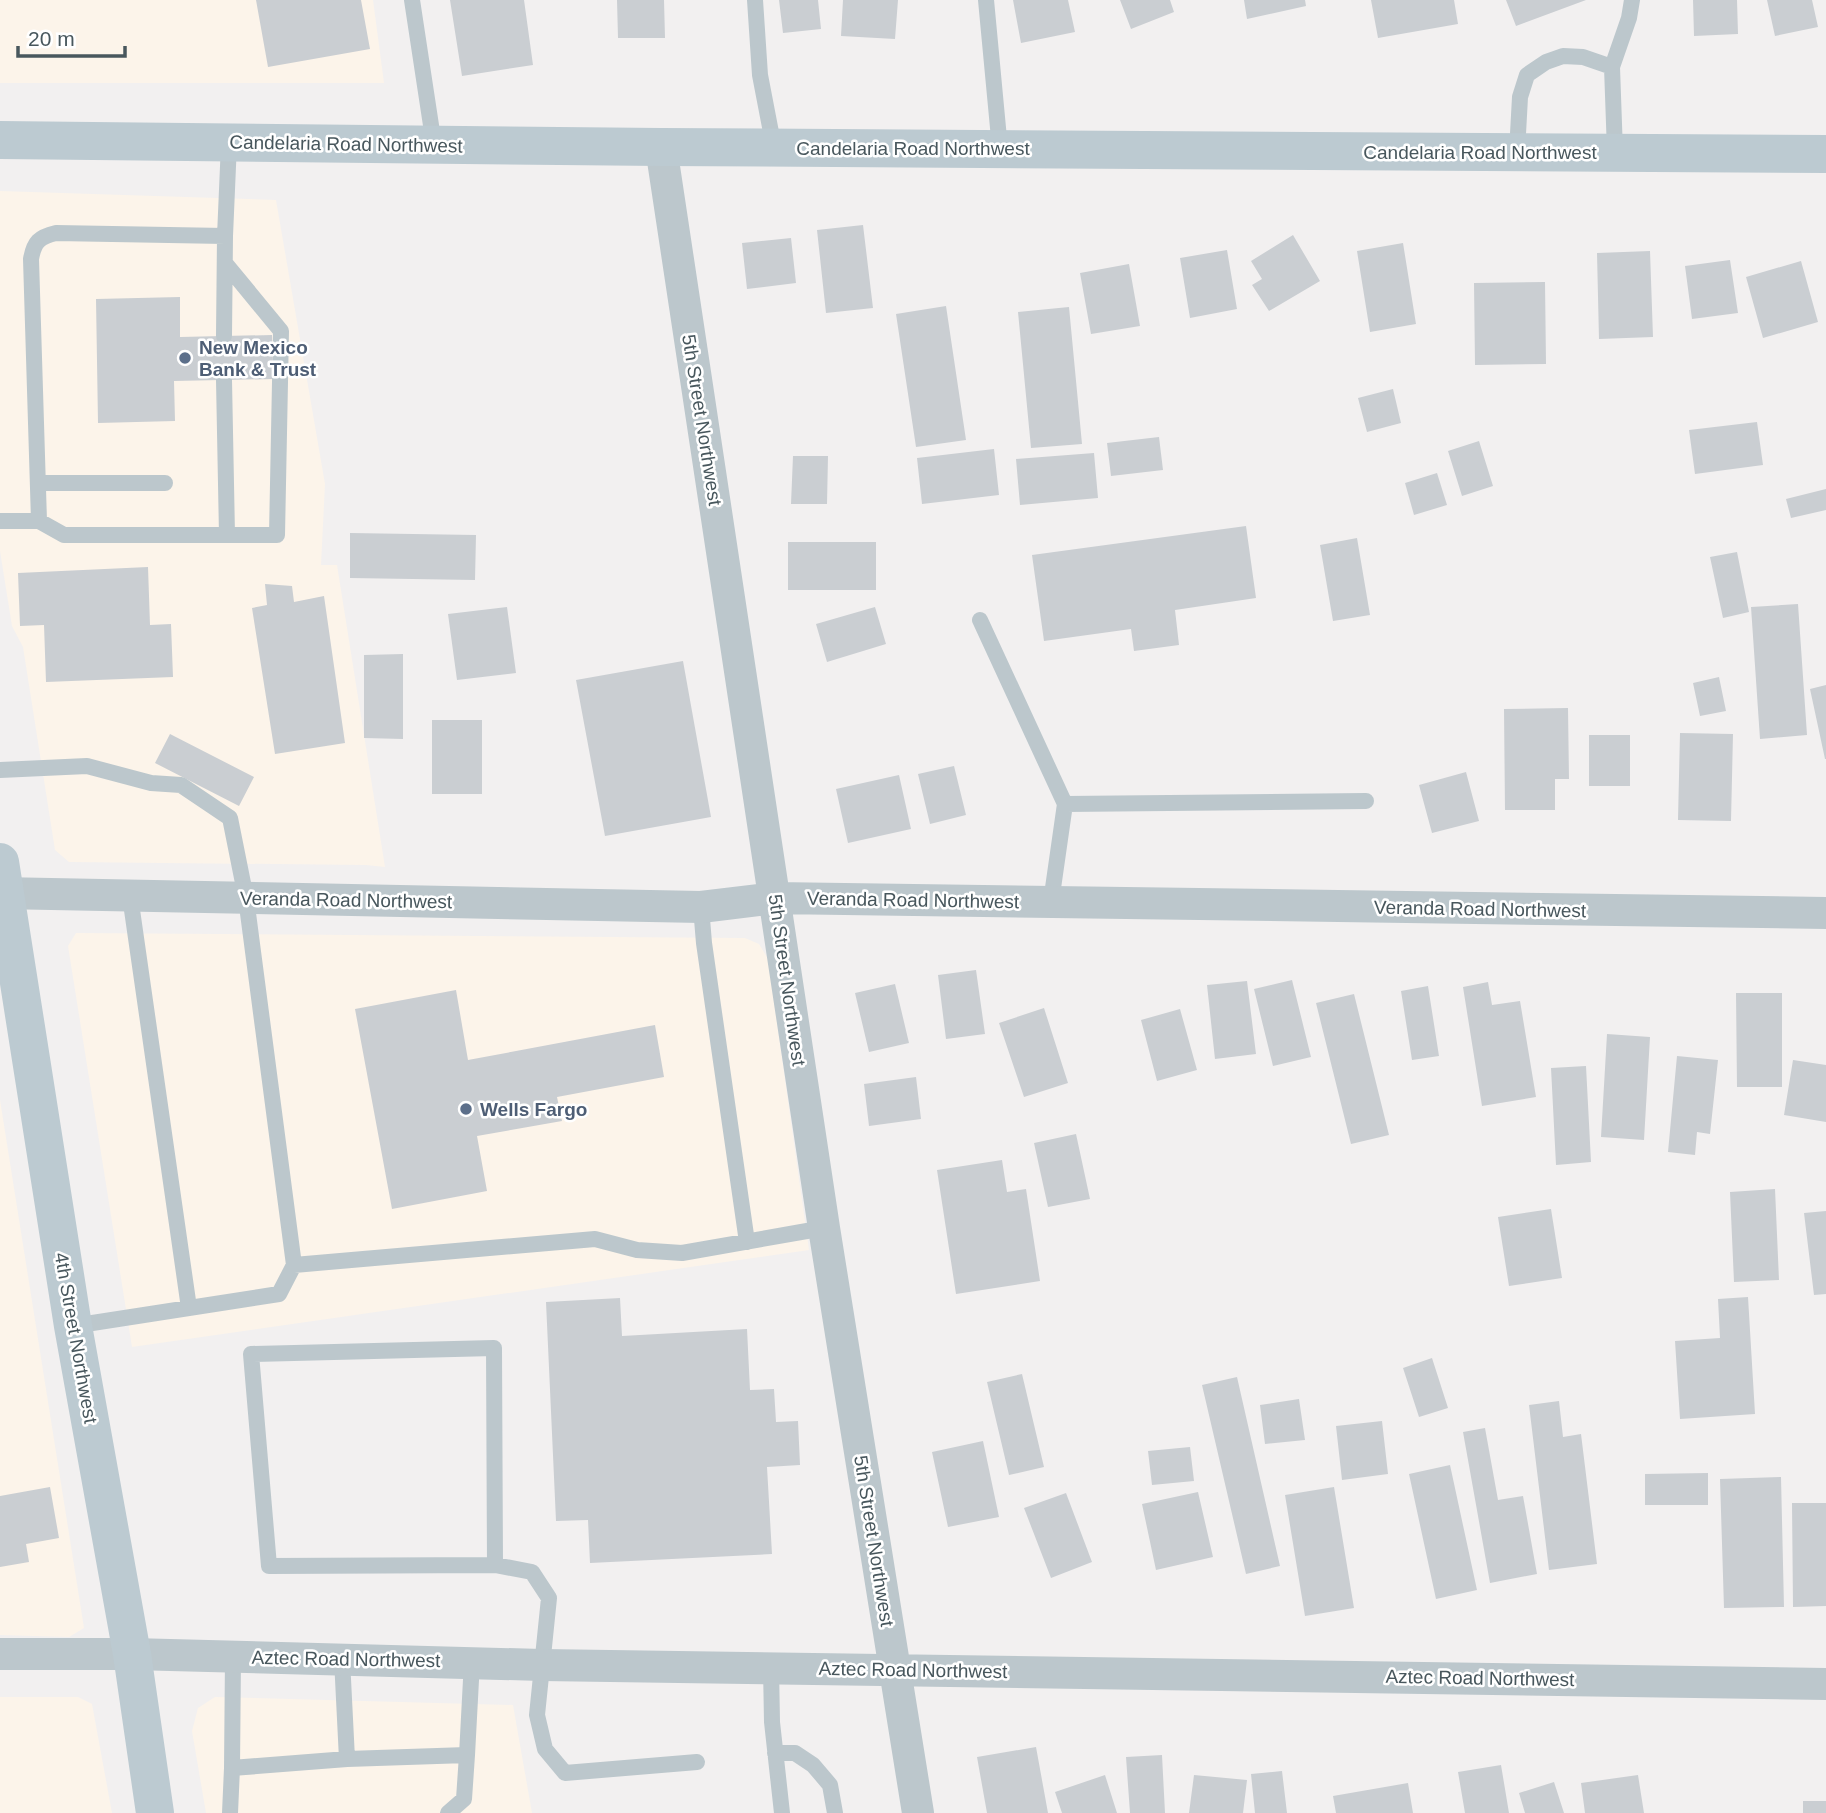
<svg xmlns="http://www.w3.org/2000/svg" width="1826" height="1813" font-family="Helvetica,sans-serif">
<rect width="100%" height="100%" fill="#f2f0f0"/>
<path fill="#fcf4ea" d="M0,0H373L384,83H0Z
M0,191L276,200L325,484L321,565H337L385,867L366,865L69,862L55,850L23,647L12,626L0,551Z
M76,933L745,938L759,944L768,959L809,1250L132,1347L68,946Z
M0,1100L84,1628L69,1637L0,1635Z
M0,1697H78L92,1704L112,1813H0Z
M215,1697L513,1705L532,1813H206L192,1731L198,1708Z"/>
<path fill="#caced2" d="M256,0H361L370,49L268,67Z
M450,0H524L533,65L462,76Z
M617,0H664L665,38H618Z
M779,0H818L821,29L783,33Z
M843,0H898L895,39L841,36Z
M1013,0H1068L1075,32L1021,43Z
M1120,0H1170L1174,12L1131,29Z
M1244,0H1305L1306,6L1247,19Z
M1371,0H1454L1458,24L1378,38Z
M1506,0H1586L1516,26Z
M1693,0H1737L1738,34L1694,36Z
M1767,0H1812L1818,27L1775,36Z
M863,225L873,308L826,313L817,230Z
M1293,235L1320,281L1269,311L1252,285L1262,279L1251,261Z
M791,238L796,283L747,289L742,243Z
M1403,243L1416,324L1370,332L1357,251Z
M1227,250L1237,309L1190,318L1180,258Z
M1650,251L1653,337L1599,339L1597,253Z
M1730,260L1738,313L1692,319L1685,266Z
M1801,261L1818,322L1763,338L1746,277Z
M1129,264L1140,326L1091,334L1080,273Z
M1545,282L1546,364L1475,365L1474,283Z
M180,297V337L272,335L273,379L174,381L175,421L98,423L96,299Z
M946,306L966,440L916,447L896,314Z
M1069,307L1082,444L1031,448L1018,312Z
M1393,389L1401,423L1367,432L1358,398Z
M1757,422L1763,465L1695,474L1689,430Z
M1159,437L1163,470L1111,476L1107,443Z
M1479,441L1493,486L1462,496L1448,451Z
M994,449L999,495L922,504L917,458Z
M1094,453L1098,498L1020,505L1016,459Z
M793,456H828L827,504H791Z
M1437,473L1447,505L1414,515L1405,483Z
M1826,489V510L1791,518L1786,499Z
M1246,526L1256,598L1175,610L1179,645L1134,651L1131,629L1044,641L1032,555Z
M350,533L476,535L475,580L350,578Z
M1357,538L1370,615L1333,621L1320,545Z
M788,542H876V590H788Z
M1737,552L1749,612L1723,618L1710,557Z
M148,567L150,625L171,624L173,677L46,682L44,625L20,626L18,573Z
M265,584L292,586L294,602L324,596L345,743L275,754L252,608L267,605Z
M1798,604L1807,735L1760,739L1751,607Z
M507,607L516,673L457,680L448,614Z
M875,607L886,644L827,662L816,624Z
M403,654V739L364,738V655Z
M683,661L711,817L605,836L576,680Z
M1719,677L1726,711L1700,716L1693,683Z
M1826,685V759H1825L1810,689Z
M1568,708L1569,779H1555V810H1505L1504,709Z
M432,720H482V794H432Z
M1680,733L1733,734L1731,821L1678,820Z
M170,734L254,777L239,806L155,763Z
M1589,735H1630V786H1589Z
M954,766L966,815L930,824L918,774Z
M1466,772L1479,821L1432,833L1419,785Z
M899,775L911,829L848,843L836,789Z
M976,970L985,1034L946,1039L938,975Z
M1292,980L1311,1057L1273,1066L1254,989Z
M1247,981L1256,1054L1215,1059L1207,985Z
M1488,982L1492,1005L1520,1001L1536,1097L1482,1106L1463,987Z
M895,984L909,1043L869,1052L855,993Z
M1428,986L1439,1056L1412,1060L1401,991Z
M456,990L468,1060L655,1025L664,1077L557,1097L562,1121L477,1136L487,1191L392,1209L355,1009Z
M1736,993H1782V1087H1737Z
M1354,994L1389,1135L1351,1144L1316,1003Z
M1044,1008L1068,1083L1024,1097L999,1023Z
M1180,1009L1197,1070L1157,1081L1141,1020Z
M1607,1034L1650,1037L1644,1140L1601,1137Z
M1677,1056L1718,1060L1710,1134L1697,1132L1695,1155L1668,1152Z
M1793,1060L1826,1065V1122L1784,1115Z
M1586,1066L1591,1162L1556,1165L1551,1068Z
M916,1077L921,1119L869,1126L864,1084Z
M1076,1134L1090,1199L1048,1207L1034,1143Z
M1002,1160L1007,1192L1026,1189L1040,1281L956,1294L937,1170Z
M1775,1189L1779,1280L1734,1282L1730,1192Z
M1551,1209L1562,1278L1509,1286L1498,1217Z
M1826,1211V1294L1814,1295L1804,1213Z
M1748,1297L1755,1414L1680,1419L1675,1341L1720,1338L1718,1299Z
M620,1298L622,1336L747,1329L750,1390L774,1389L776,1422L798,1421L800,1465L767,1467L772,1554L590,1563L588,1520L556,1521L546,1302Z
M1432,1358L1448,1408L1419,1417L1403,1368Z
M1022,1374L1044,1467L1009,1475L987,1382Z
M1237,1377L1280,1566L1246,1574L1202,1385Z
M1299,1399L1305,1440L1265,1444L1260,1405Z
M1559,1401L1563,1437L1581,1434L1597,1564L1549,1570L1529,1405Z
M1382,1421L1388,1474L1342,1480L1336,1426Z
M1485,1428L1498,1500L1523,1496L1537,1574L1490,1583L1463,1432Z
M983,1441L999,1517L948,1527L932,1452Z
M1190,1447L1194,1481L1152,1485L1148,1451Z
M1450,1465L1477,1590L1436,1599L1409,1474Z
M1708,1473V1505H1645V1474Z
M1781,1477L1784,1607L1724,1608L1720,1479Z
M50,1487L59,1538L26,1544L29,1562L0,1567V1496Z
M1334,1487L1354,1608L1305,1616L1285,1495Z
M1198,1492L1213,1557L1156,1570L1142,1504Z
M1066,1493L1092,1562L1051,1578L1024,1508Z
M1792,1503H1826V1606L1793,1607Z
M1036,1747L1048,1813H987L977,1757Z
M1162,1755L1165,1813H1130L1126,1757Z
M1501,1765L1509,1813H1465L1458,1772Z
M1282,1771L1287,1813H1255L1251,1774Z
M1105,1775L1117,1813H1062L1055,1792Z
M1194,1775L1247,1780L1243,1813H1189Z
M1638,1775L1644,1813H1585L1581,1783Z
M1554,1782L1564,1813H1525L1519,1793Z
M1408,1783L1413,1813H1336L1333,1796Z
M1803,1801H1826V1813H1803Z"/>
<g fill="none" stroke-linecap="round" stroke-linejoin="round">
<path stroke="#bcc7cc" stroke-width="16" d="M412,0L434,145
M755,0L760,75L774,148
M986,0L1000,149
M1517,152L1520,97L1527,75L1546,62L1563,56L1583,57L1612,67
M1615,152L1612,67L1629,18L1632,0
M224,336L225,236
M224,380L227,535
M38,483H165
M0,521H39L31,259C34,242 39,237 56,233L225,236L229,143
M39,521L64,535H277L281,331L225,263
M980,620L1065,804
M0,770L87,766L151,783L181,785L230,818L246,898L294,1265L279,1294L73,1326
M130,896L189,1308
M1051,902L1065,804L1366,801
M701,907L704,943L747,1242
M294,1265L595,1239L637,1250L682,1253L824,1228
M495,1565L269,1566L251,1354L494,1348L495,1565L532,1572L549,1598L537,1715L545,1749L565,1773L697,1762
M233,1657L232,1768L347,1759L467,1755L464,1799L448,1813
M342,1659L347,1759
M771,1667L772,1722L782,1813
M775,1753H795L813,1765L830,1785L835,1813
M467,1755L472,1661
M230,1813L232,1768"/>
<path stroke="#bcc7cc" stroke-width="32" d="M661,147L824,1228L918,1813
M0,893L701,907L775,898L1826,913
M0,1654H132L542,1665L1826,1684"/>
<path stroke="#bccad1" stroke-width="38" d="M0,140L661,147L1826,154
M0,862L73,1326L132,1654L155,1813"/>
</g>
<g fill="#5c6f8a" stroke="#fff" stroke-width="2.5">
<circle cx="185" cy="358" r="7"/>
<circle cx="466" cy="1109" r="7"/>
</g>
<g text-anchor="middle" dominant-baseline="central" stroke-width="5" stroke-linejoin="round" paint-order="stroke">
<g font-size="19" fill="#48575d" stroke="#fff">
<text transform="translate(346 144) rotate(1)">Candelaria Road Northwest</text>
<text x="913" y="148">Candelaria Road Northwest</text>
<text x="1480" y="152">Candelaria Road Northwest</text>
<text transform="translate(702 420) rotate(81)">5th Street Northwest</text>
<text transform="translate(346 900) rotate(1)">Veranda Road Northwest</text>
<text transform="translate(913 900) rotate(1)">Veranda Road Northwest</text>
<text transform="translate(1480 909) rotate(1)">Veranda Road Northwest</text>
<text transform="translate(787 980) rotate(82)">5th Street Northwest</text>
<text transform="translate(76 1338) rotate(80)">4th Street Northwest</text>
<text transform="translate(874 1541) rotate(81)">5th Street Northwest</text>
<text transform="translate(346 1659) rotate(1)">Aztec Road Northwest</text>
<text transform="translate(913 1670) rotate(1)">Aztec Road Northwest</text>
<text transform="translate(1480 1678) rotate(1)">Aztec Road Northwest</text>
</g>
<g font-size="19" font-weight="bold" fill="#4e5e75" stroke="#fff" text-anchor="start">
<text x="199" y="347">New Mexico<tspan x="199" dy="22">Bank &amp; Trust</tspan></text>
<text x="480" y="1109">Wells Fargo</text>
</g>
</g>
<path d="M18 46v10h107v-10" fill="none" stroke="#48575d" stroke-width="3.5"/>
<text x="28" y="46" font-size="21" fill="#48575d" stroke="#ffffff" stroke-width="5" paint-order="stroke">20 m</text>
</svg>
